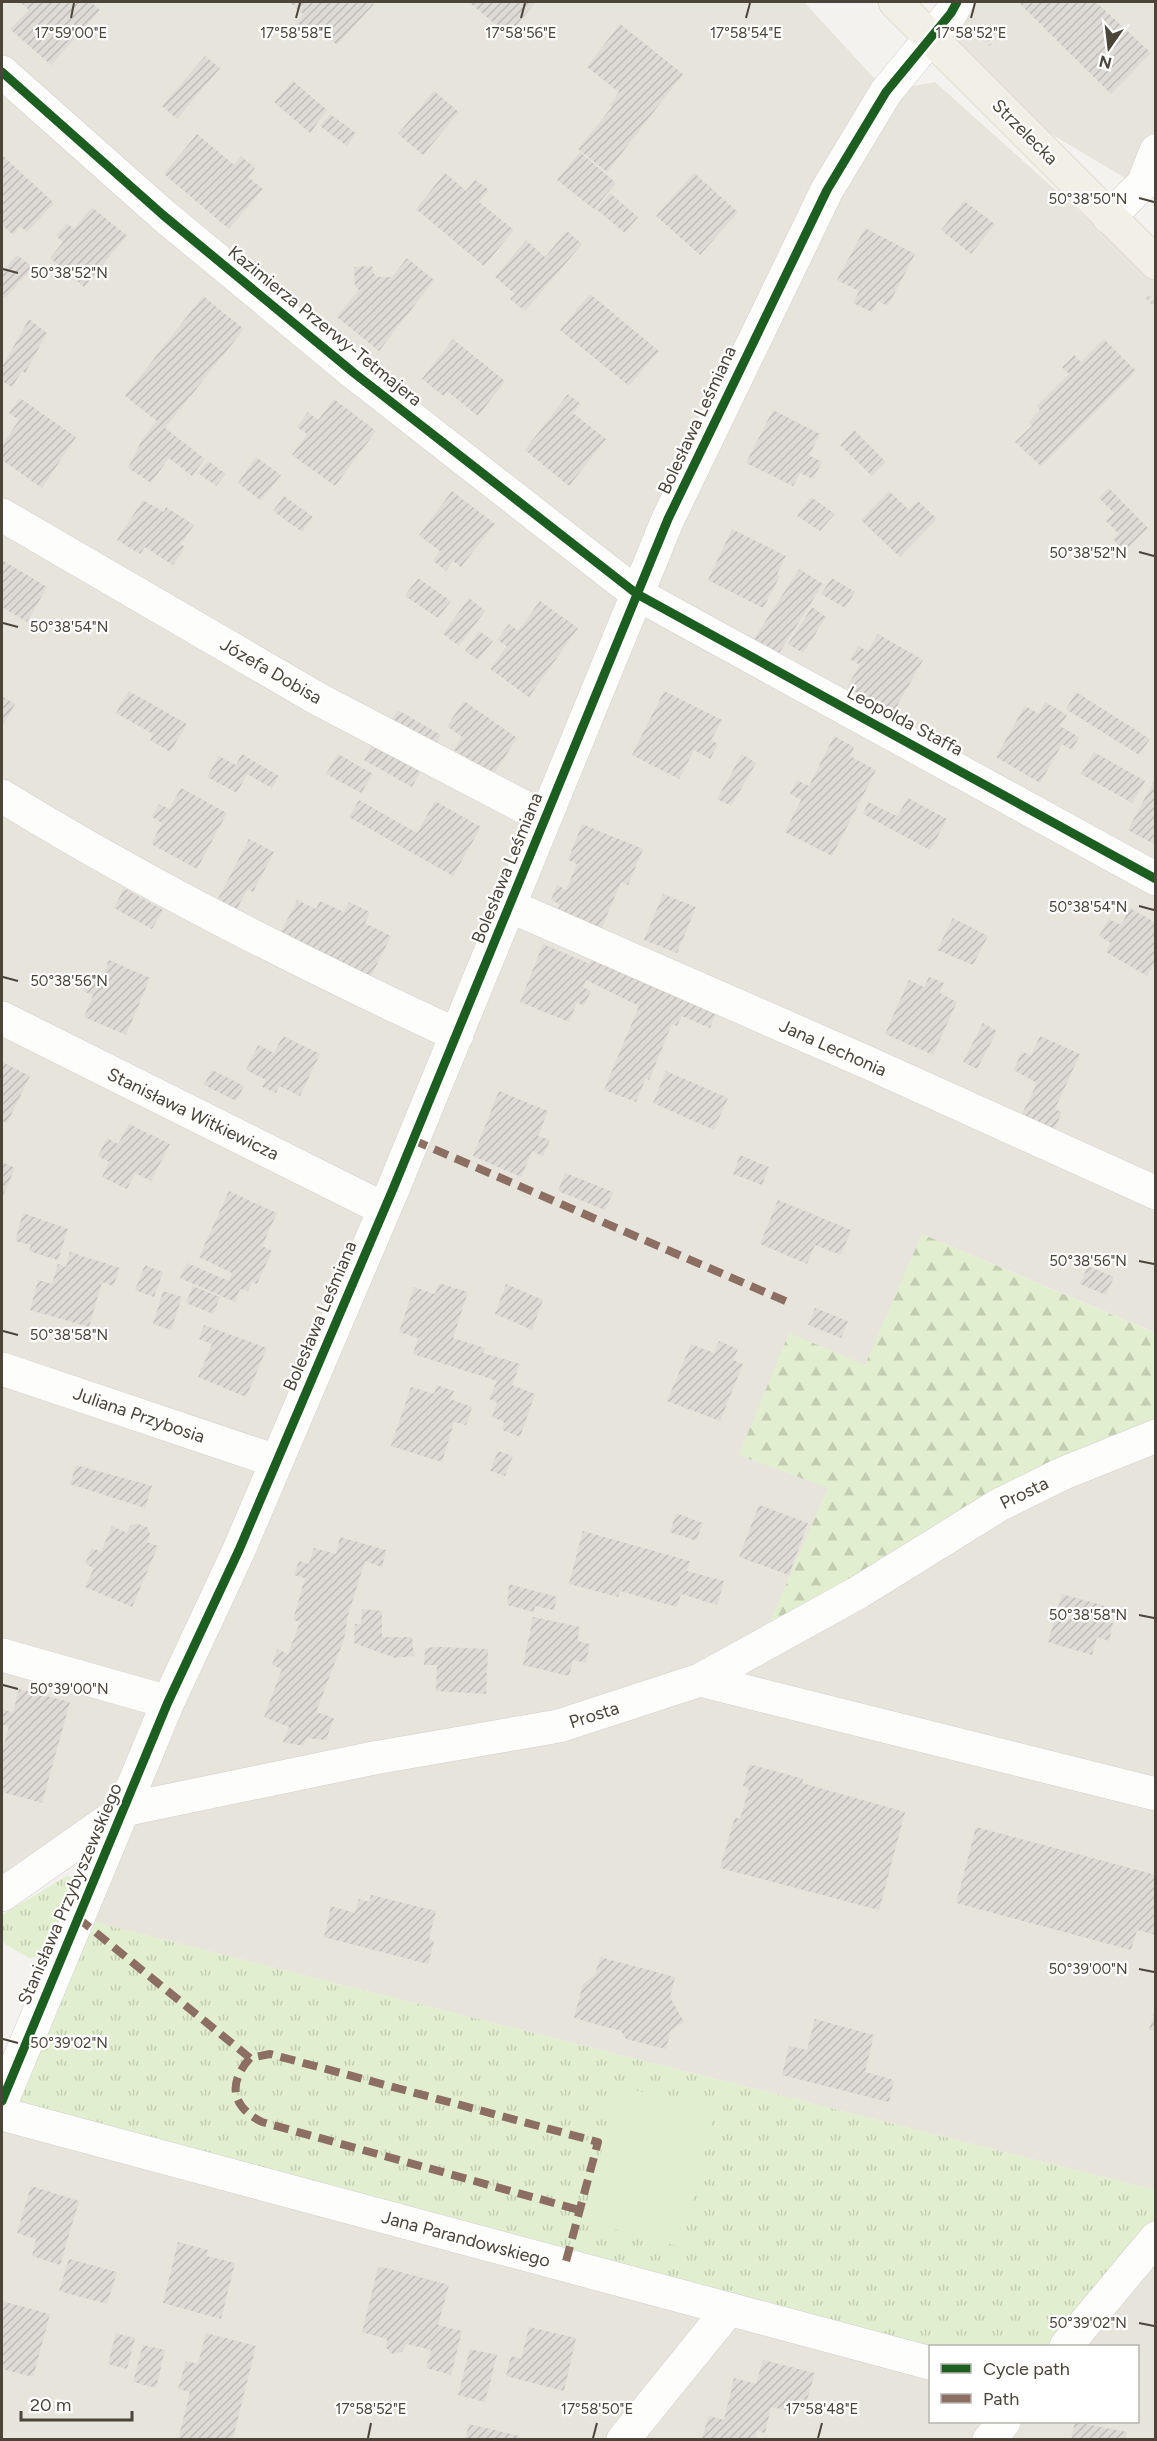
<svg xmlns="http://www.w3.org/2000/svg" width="1157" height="2441" font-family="Figtree,sans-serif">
<defs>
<pattern id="grass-tufts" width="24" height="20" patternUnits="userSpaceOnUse" patternTransform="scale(1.5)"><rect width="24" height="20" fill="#e1eecf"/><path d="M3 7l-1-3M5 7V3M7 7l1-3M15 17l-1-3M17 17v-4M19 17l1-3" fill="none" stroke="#c3cdb2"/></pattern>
<pattern id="forest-firs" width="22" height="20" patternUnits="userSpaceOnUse" patternTransform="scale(1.5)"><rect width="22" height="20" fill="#e1eecf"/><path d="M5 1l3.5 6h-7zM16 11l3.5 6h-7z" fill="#c3cdb2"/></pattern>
<pattern id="building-hatch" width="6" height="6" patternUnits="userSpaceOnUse" patternTransform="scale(1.5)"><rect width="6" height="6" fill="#dedbd6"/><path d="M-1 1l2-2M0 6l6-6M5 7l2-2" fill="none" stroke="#c0bdb8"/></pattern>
</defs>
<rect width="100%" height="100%" fill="#f4f2ee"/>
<path fill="#e7e4dc" d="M2,2H804L886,91L935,82L1155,279L1156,1333L922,1234L828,1488L760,1646L1155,1436V2190L78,1918L123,1811L2,1895Z
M940,2H1155V196L989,97L929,37Z
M2,2114L930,2363V2422H1138V2346H1066L1155,2238V2439H2Z"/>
<path fill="url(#grass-tufts)" d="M67,1876L76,1878C71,1905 60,1939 41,1957L29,1958L2,1942V1915Z
M78,1918L1155,2190V2238L1066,2346H930L2,2114Z"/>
<path fill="url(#forest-firs)" d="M922,1234L1155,1333V1436L759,1647L828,1488L739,1455L789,1333L865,1365Z"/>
<path fill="#e1eecf" d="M618,2086L715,2110L681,2247L584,2221Z"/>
<path fill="url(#building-hatch)" d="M20,2H93L92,3L100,10L51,65L10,29L29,10Z
M289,2H372L374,4L337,45L319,29L309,40L294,25L303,14Z
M469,2H536L508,35Z
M1022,2H1096L1151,53L1111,94L1020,4Z
M620,24L683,74L607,172L578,149L612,107L610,105L619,92L587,67Z
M205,56L220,68L177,119L162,106Z
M293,81L327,110L310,133L274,102Z
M434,91L459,112L423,155L398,134Z
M330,114L356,133L347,146L320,126Z
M197,134L234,165L241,156L255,168L248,177L263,189L229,229L164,174Z
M580,152L616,183L594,209L557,180Z
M2,155L54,203L27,232L20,226L13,235L2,225Z
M445,173L466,191L475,180L489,190L479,202L514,230L484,266L416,209Z
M694,173L738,212L700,255L656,216Z
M610,193L638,217L625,233L596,209Z
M964,201L995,224L971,254L941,230Z
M92,207L127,236L84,287L50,258L63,242L56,236L67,223L74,229Z
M865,228L915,254L888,306L878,301L872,312L853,303L859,291L837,280Z
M567,231L582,244L525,311L510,299L515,294L495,277L526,240L545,257Z
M17,255L33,267L5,298L2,296V272Z
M407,258L434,280L379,351L337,317L359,290L355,286L354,267L372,266L373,273L377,277H392Z
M590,294L659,351L629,386L560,330Z
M203,296L244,329L165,428L205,459L192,476L169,458L151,483L128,468L143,438L157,421L125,396Z
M29,319L47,333L25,373L22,371L12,387L2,381V367Z
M453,339L505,381L478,416L447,391L444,396L422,379Z
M1104,339L1136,371L1041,466L1015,442L1032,426L1029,422L1040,410L1037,406L1069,374L1062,367L1074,355L1081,362Z
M568,394L581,404L573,413L606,439L569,486L525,450Z
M20,398L76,437L42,488L2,460V445L19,420L9,413Z
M334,399L376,431L335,486L292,455L307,434L297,427L308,412L318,420Z
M773,410L820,434L809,455L822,462L813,479L800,473L793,486L746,463Z
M854,430L886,462L872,476L840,445Z
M256,457L281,475L261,501L238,483Z
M208,461L226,474L216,486L198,473Z
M1109,488L1148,528L1124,551L1113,539L1119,534L1106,521L1114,513L1099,498Z
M452,491L495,524L461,567L453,561L446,571L433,561L440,551L419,535Z
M889,491L909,510L918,501L937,519L900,557L861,520Z
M284,496L313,517L302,532L273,511Z
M811,497L835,514L820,531L797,516Z
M143,500L164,512L166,507L194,525L181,544L185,547L173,565L145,547L140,554L117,540Z
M732,529L786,556L777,574L780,576L763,608L708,580Z
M2,560L47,587L27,622L2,607Z
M799,569L823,584L778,655L754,639Z
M418,578L451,601L438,618L405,596Z
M832,578L855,592L845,608L821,594Z
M469,598L485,611L459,646L443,634Z
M540,601L578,628L529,697L490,669L507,646L497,640L509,624L518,631Z
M812,607L826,617L803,653L788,644Z
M479,631L493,641L478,660L465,651Z
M878,634L923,660L893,713L847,687L860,665L850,659L858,646L868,651Z
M129,691L187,724L170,752L150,740L153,734L116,713Z
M664,691L722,720L711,740L718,744L710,759L694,750L679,779L632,755Z
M1076,692L1150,739L1139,755L1066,709Z
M2,696L15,704L2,727Z
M464,701L517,738L493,775L454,750L462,737L447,726Z
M1045,702L1067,715L1060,726L1079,737L1072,750L1062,744L1040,783L996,757L1025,706L1039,714Z
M398,710L441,735L431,751L388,726Z
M834,736L854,747L850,756L876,770L832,856L785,832L801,800L790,794L797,780L809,786Z
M375,739L423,767L412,787L364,760Z
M1094,752L1145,781L1132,803L1081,774Z
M242,754L279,776L272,788L247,774L237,793L207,777L219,756L236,765Z
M338,754L373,774L361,793L326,774Z
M742,754L756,763L731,806L717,799Z
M1156,777V845L1128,830Z
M181,788L227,813L197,869L151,844L162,823L152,817L159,804L169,809Z
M908,798L947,819L930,850L863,814L868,802L897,816Z
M359,800L417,833L435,801L481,827L453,876L349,817Z
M582,824L643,849L628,885L621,882L600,932L556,914L560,904L551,900L557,885L566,890L577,864L568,860Z
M249,839L274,852L253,892L248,889L235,912L217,901Z
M124,888L163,910L152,929L114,908Z
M663,894L696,907L677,953L644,940Z
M297,900L316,909L320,901L344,912L349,902L370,912L365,923L391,936L370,978L280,934Z
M1130,908L1156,923V962L1147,976L1106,952L1111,943L1099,936L1109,919L1121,925Z
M953,918L988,936L973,965L937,950Z
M543,944L590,964L594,953L718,1008L710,1028L682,1016L677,1026L672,1024L649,1080L646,1078L636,1102L604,1090L639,1006L586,980L583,987L591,991L584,1006L577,1002L569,1022L520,1002Z
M109,960L150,978L126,1035L84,1017L93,995L83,991L91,974L101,979Z
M929,977L944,983L940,993L957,1002L933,1055L885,1034L909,980L924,987Z
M983,1023L997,1031L977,1069L963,1062Z
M283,1036L320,1054L300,1096L279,1086L276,1093L262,1087L266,1080L246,1070L258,1045L274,1053Z
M1040,1036L1080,1054L1055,1109L1062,1112L1053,1133L1020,1118L1037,1083L1014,1070L1022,1051L1031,1056Z
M2,1062L30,1076L7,1123L2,1121Z
M212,1070L244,1086L236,1101L204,1085Z
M666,1071L728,1098L714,1130L653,1103Z
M499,1091L548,1111L538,1136L550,1140L543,1156L532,1151L521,1177L473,1156Z
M129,1124L170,1144L151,1181L135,1173L127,1189L102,1177L109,1162L98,1156L107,1138L118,1144Z
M740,1155L769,1167L762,1185L733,1174Z
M2,1162L15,1168L2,1198Z
M565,1173L613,1192L605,1210L558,1191Z
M229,1191L277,1213L262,1246L272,1251L257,1284L252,1282L248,1291L240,1289L235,1302L180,1278L187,1263L229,1281L232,1273L199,1257Z
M778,1200L851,1230L841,1255L815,1245L807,1264L760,1244Z
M23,1213L68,1229L58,1260L29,1251L31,1245L15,1241Z
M70,1252L120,1268L113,1286L102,1282L89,1327L30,1310L38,1280L52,1284L58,1264L66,1267Z
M145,1265L163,1272L154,1297L135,1290Z
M1088,1266L1114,1277L1106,1295L1080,1284Z
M439,1283L468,1292L453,1338L485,1348L483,1353L520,1364L512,1385L535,1394L520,1437L502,1430L504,1422L492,1417L497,1402L489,1399L497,1381L413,1354L418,1338L399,1332L414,1287L435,1294Z
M506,1284L543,1300L532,1330L495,1314Z
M193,1286L220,1297L213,1314L186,1303Z
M163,1291L182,1297L171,1330L153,1324Z
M815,1308L848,1321L841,1338L808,1325Z
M204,1325L267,1348L246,1397L198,1377L212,1344L199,1339Z
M719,1341L738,1349L733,1360L743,1364L720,1421L667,1401L691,1344L714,1353Z
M437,1385L454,1391L450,1399L472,1407L466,1425L454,1422L442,1462L391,1446L411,1387L434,1394Z
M498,1451L513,1456L505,1476L490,1471Z
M76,1465L152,1486L145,1508L70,1484Z
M759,1505L808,1523L789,1575L739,1557Z
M676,1513L703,1523L696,1541L670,1532Z
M137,1523L148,1528L150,1535L147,1542L158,1546L132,1607L85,1587L94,1568L85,1564L92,1548L101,1552L112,1526L127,1533L130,1526Z
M583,1531L690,1561L687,1571L724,1581L717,1605L681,1594L677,1607L620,1591L618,1597L569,1584Z
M340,1537L386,1550L382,1567L365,1561L348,1615L344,1639L316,1712L334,1718L326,1740L307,1738L303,1746L283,1742L289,1727L264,1717L282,1669L272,1665L277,1649L288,1654L300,1622L293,1620L305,1578L294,1575L299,1561L309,1564L314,1548L336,1554Z
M509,1584L557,1597L554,1610L535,1606L534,1612L507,1605Z
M1062,1594L1105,1606L1101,1620L1113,1623L1109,1641L1097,1637L1092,1655L1048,1642Z
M362,1609L382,1611V1637H412L414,1656L395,1658L354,1643L355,1624H361Z
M533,1617L580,1627L577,1641L590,1644L586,1663L573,1660L569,1676L523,1665Z
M438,1647L488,1649L486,1694L436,1691L437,1665H424L425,1648Z
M19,1689L70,1702L42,1803L2,1792V1752L9,1726L2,1725V1709L13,1713Z
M749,1764L803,1779L802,1783L905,1812L879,1910L720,1868L735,1817L740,1819L749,1788L743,1786Z
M976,1827L1156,1875V1935L1137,1930L1131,1950L956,1903Z
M371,1895L436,1911L429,1939L434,1941L428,1964L324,1937L331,1906L355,1913L359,1899L369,1902Z
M600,1957L675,1977L670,1997L684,2022L671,2030L666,2049L626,2039L621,2031L574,2018L583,1984L595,1975Z
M1156,2006V2031L1149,2030Z
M815,2019L874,2035L865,2072L894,2080L889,2102L782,2075L789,2046L807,2050Z
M31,2186L79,2201L60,2265L32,2256L36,2239L17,2233Z
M178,2242L208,2250L207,2256L235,2263L221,2319L163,2303Z
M69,2259L117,2272L107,2304L59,2291Z
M382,2267L449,2285L438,2325L462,2331L451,2375L426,2368L431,2350L407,2344L402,2352L393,2354L386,2348L387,2339L362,2332L378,2268Z
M2,2301L50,2314L33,2377L2,2369Z
M529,2327L576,2338L564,2391L506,2376L511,2356L521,2359Z
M116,2333L135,2338L127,2369L108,2364Z
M206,2333L256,2346L235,2430L233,2440H178L190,2392L178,2389L186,2361L198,2364Z
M143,2345L165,2350L156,2388L133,2382Z
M470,2349L497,2355L485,2402L458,2395Z
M763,2360L815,2373L807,2400L800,2399L797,2413L771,2407L765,2433L757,2431L755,2440H701L709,2416L724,2420L734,2378L756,2384Z
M1075,2422L1127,2432L1125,2440H1071Z
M469,2424L519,2436L518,2440H465Z"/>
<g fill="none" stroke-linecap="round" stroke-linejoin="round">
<defs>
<path id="minor" d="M2,72L163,215L354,373L637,594L1156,879
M1109,217L1143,184L1156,151
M2,515L318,699L545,818
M2,796C148,886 301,963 457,1035
M510,906L873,1065L1156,1193
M2,1018L384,1209
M2,1369L276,1461
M2,1655L168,1702
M700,1680L1156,1794
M2,1895L123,1810L374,1758L559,1726L700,1680L859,1592L999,1505L1064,1473L1156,1436
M2,2101L168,1702L239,1550L393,1189L668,519L827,190L886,92L951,13L957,2
M2,2114L930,2363
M1066,2346L1156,2238
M623,2440L729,2309
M989,2440L1004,2422"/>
<path id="major" d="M895,2L1156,263"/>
</defs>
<use href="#minor" stroke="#d2d0cb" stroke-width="34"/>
<use href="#major" stroke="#d6cebb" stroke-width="34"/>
<path stroke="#d3d2cc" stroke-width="4" stroke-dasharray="3 3" stroke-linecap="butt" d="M984,27L990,45
M1147,297L1156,306"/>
<use href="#minor" stroke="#fdfdfc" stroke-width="33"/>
<use href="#major" stroke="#f2efe6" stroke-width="33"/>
<path stroke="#8d6e63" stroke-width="8" stroke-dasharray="15 8" stroke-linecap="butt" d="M413,1140L790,1303
M78,1918L250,2058L270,2054L598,2142L565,2265
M250,2058C227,2084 232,2107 262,2122L579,2210"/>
<defs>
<path id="cycleway" d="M2,72L163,215L354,373L637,594L1156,879
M2,2101L168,1702L239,1550L393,1189L668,519L827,190L886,92L951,13L957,2"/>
</defs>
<use href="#cycleway" stroke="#fff" stroke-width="13"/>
<use href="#cycleway" stroke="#1b5e20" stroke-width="9"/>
</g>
<path fill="none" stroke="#4b4439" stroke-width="2" d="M71,18L74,3M296,18L300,3M521,18L525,3M746,18L750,3M971,18L975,3M1139,198L1154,202M3,269L18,273M1139,552L1154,556M3,623L18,627M1139,906L1154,910M3,977L18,981M1139,1261L1154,1264M3,1331L18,1335M1139,1615L1154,1618M3,1685L18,1689M1139,1969L1154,1972M3,2039L18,2043M1139,2323L1154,2326M368,2438L371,2423M593,2438L597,2423M818,2438L822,2423"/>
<g text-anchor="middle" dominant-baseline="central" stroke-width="4.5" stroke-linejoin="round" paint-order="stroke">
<g font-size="18" fill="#4b4439" stroke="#fff">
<text transform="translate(1025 132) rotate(45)">Strzelecka</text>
<text transform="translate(325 326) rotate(39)">Kazimierza Przerwy-Tetmajera</text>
<text transform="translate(697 420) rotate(-65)">Bolesława Leśmiana</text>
<text transform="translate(271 671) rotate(30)">Józefa Dobisa</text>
<text transform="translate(905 721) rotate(28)">Leopolda Staffa</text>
<text transform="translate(507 868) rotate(-68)">Bolesława Leśmiana</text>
<text transform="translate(833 1048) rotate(24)">Jana Lechonia</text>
<text transform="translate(193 1114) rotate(26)">Stanisława Witkiewicza</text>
<text transform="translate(320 1316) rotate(-67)">Bolesława Leśmiana</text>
<text transform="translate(139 1415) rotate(19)">Juliana Przybosia</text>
<text transform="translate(1024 1493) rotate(-26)">Prosta</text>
<text transform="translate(594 1715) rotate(-18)">Prosta</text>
<text transform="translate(70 1894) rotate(-67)">Stanisława Przybyszewskiego</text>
<text transform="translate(466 2239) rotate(15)">Jana Parandowskiego</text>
</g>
</g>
<g font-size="15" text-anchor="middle" fill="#4b4439" stroke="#fff" stroke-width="4.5" stroke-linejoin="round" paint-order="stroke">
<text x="71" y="38">17°59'00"E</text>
<text x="296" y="38">17°58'58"E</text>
<text x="521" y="38">17°58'56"E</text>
<text x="746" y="38">17°58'54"E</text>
<text x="971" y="38">17°58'52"E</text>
<text x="1088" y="204">50°38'50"N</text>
<text x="69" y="278">50°38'52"N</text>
<text x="1088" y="558">50°38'52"N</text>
<text x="69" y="632">50°38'54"N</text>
<text x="1088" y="912">50°38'54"N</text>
<text x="69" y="986">50°38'56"N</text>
<text x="1088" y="1266">50°38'56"N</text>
<text x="69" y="1340">50°38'58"N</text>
<text x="1088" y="1620">50°38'58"N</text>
<text x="69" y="1694">50°39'00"N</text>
<text x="1088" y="1974">50°39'00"N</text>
<text x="69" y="2048">50°39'02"N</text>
<text x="1088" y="2328">50°39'02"N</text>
<text x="371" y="2414">17°58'52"E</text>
<text x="597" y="2414">17°58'50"E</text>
<text x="822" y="2414">17°58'48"E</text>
</g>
<rect width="1157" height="2441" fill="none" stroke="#4b4439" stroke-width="6"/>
<rect x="929" y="2345" width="210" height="78" fill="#ffffff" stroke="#b7b4b0" stroke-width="1.5"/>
<rect x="941" y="2364" width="30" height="9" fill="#1b5e20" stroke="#b7b4b0" stroke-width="1.5"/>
<text x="983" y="2375" font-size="18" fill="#4b4439">Cycle path</text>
<rect x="941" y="2394" width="30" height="9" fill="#8d6e63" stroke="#b7b4b0" stroke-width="1.5"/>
<text x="983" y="2405" font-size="18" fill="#4b4439">Path</text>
<g transform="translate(1109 48) rotate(194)" stroke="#ffffff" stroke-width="4.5" paint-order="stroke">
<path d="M0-4.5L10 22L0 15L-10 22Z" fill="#4b4439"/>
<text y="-9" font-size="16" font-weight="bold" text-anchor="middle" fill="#4b4439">N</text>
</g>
<path d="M21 2411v9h111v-9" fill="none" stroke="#4b4439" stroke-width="3"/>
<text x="30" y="2411" font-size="18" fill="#4b4439" stroke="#ffffff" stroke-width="4.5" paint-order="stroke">20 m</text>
</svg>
